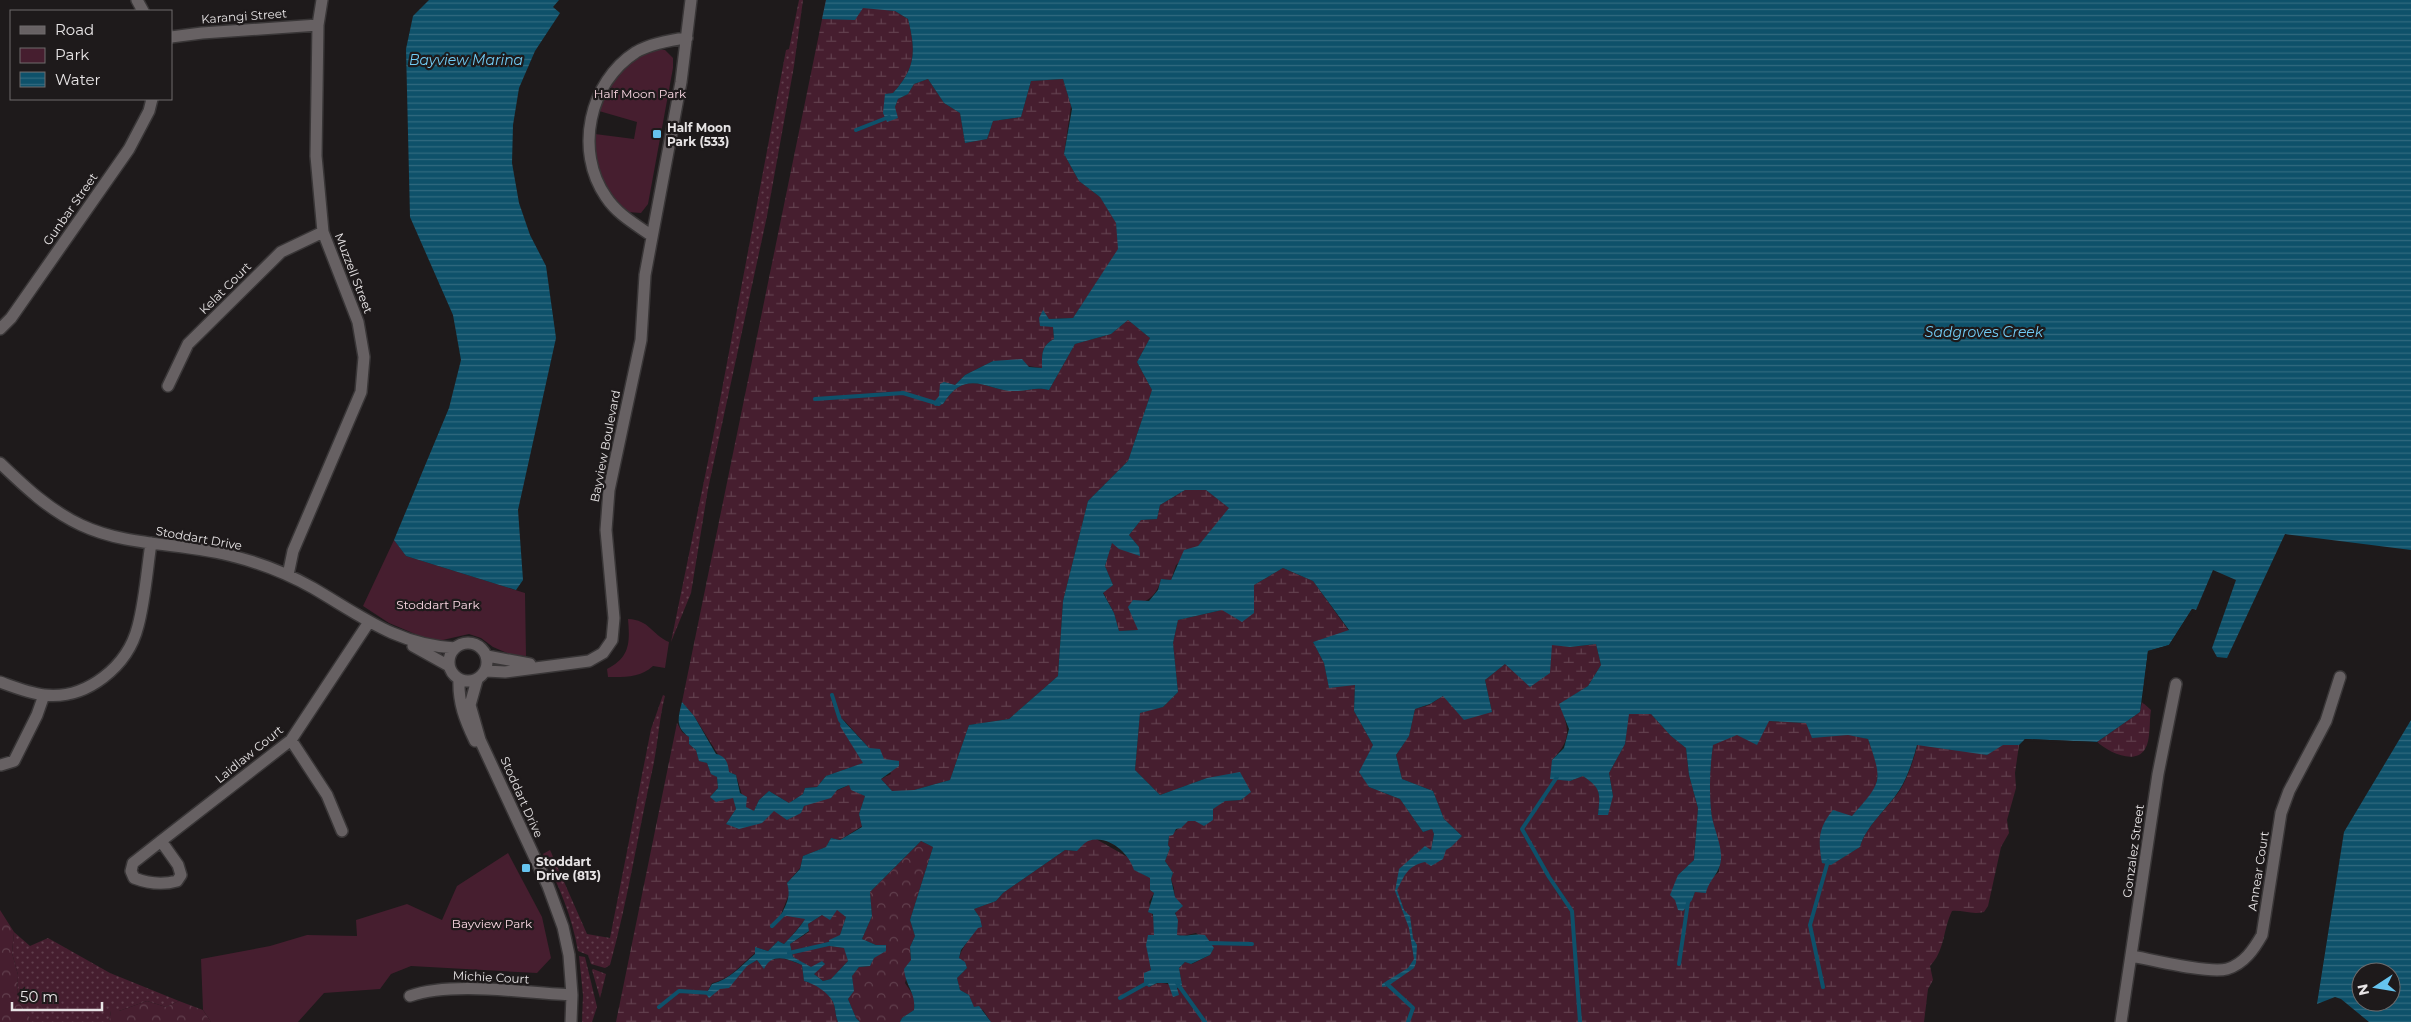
<svg xmlns="http://www.w3.org/2000/svg" width="2411" height="1022" font-family="Montserrat,sans-serif">
<defs>
<pattern id="grass-dots" width="8" height="8" patternUnits="userSpaceOnUse" patternTransform="scale(1.25)"><rect width="8" height="8" fill="#461e2f"/><path d="M2 2h.1M6 6h.1" fill="none" stroke="#613f4d" stroke-width="1.8" stroke-linecap="round"/></pattern>
<pattern id="forest-crowns" width="20" height="18" patternUnits="userSpaceOnUse" patternTransform="scale(1.25)"><rect width="20" height="18" fill="#461e2f"/><path d="M2 6a3 3 0 1 1 6 0M12 15a3 3 0 1 1 6 0" fill="none" stroke="#613f4d"/></pattern>
<pattern id="wetland-marsh" width="20" height="14" patternUnits="userSpaceOnUse" patternTransform="scale(1.25)"><rect width="20" height="14" fill="#461e2f"/><path d="M1 5h8M5 5V1M11 12h8M15 12V8" fill="none" stroke="#613f4d"/></pattern>
<pattern id="water-rules" width="6" height="5" patternUnits="userSpaceOnUse" patternTransform="scale(1.25)"><rect width="6" height="5" fill="#0e516a"/><path d="M0 2.5h6" fill="none" stroke="#316a7f"/></pattern>
</defs>
<rect width="100%" height="100%" fill="#1e1a1b"/>
<path fill="url(#grass-dots)" d="M799,0H803L794,66L767,216L708,489L691,593L671,642L713,437L786,50L789,49Z
M663,695L665,696C659,719 658,744 653,767C638,833 628,900 610,965L605,968L591,964L588,955L578,951C572,916 559,886 543,854L550,850L587,934L610,938L651,729Z
M14,932L30,946L48,938L110,973L179,1001L166,1007L147,1001L119,1011H111L109,1022H29L30,1018L17,1000L18,975L12,953Z
M579,956L585,957L597,1007L592,1022H582L583,995Z
M593,969L606,974L600,998L592,970Z"/>
<path fill="url(#forest-crowns)" d="M921,841L933,847L910,920L915,936L910,947L911,960L905,983L915,998L914,1010L902,1018L900,1022H860L856,1018L848,999L853,991L852,976L859,967L870,966L876,945L862,939L872,916L870,892Z
M0,910L14,932L12,953L18,975L17,1000L30,1018L29,1022H0Z
M147,1001L166,1007L179,1001L203,1010L211,1022H109L111,1011H119Z"/>
<path fill="url(#wetland-marsh)" d="M826,0H850L863,7L895,11L908,19C916,51 916,68 893,93L895,107L898,99L908,94L914,84L928,79L944,103L960,113L965,143L987,139L993,121L1021,117L1031,81L1063,79L1071,106L1064,154L1079,181L1100,197L1116,222L1119,249L1073,318L1049,319L1043,310L1053,327L1054,339C1041,346 1042,354 1042,368L993,361L965,375L955,385L944,382C939,391 939,395 943,404C967,365 989,393 1018,391C1030,390 1037,387 1049,390L1075,344L1111,334L1128,320L1150,338L1137,362L1152,390L1128,461L1088,501L1063,601L1058,676L1009,719L969,725L950,780L914,790L893,792L881,779L891,774L884,759L869,748L843,719L864,763L826,776L817,787L805,788L803,794L789,803L769,791L759,800L754,811L746,808L736,775L729,772L694,716L682,702Z
M1185,490H1206L1230,508L1198,546L1176,565L1171,580L1161,579C1156,598 1146,602 1129,607L1139,630L1119,631L1114,613L1103,592L1113,585L1105,566L1112,542L1139,547L1129,535L1141,520L1157,519L1160,505Z
M1283,568L1313,581L1349,631L1313,642L1324,663L1329,687L1355,684L1354,711L1373,745L1360,772L1369,787L1400,799L1423,832L1432,829L1434,834L1431,851L1425,846L1411,860L1446,850L1462,836L1444,819L1433,791L1402,779L1396,755L1409,736L1415,709L1429,705L1443,696L1492,712L1485,680L1505,664L1552,644L1570,647L1596,644L1601,665L1588,686L1560,704C1569,730 1572,739 1552,760L1570,781L1583,776C1602,788 1600,793 1598,815L1613,796L1609,773L1625,744L1628,714H1651L1671,736L1686,748L1689,775L1698,808L1694,860L1678,875L1692,900L1695,892L1719,872C1722,850 1713,832 1711,811C1708,789 1710,766 1713,744L1768,721L1806,723L1868,739L1879,769L1875,790L1852,816L1830,865L1860,847C1865,827 1888,808 1900,790C1910,774 1915,754 1920,736L2019,745L2015,773L2016,788L2007,820L2009,833L2001,847L1988,906L1984,912C1972,915 1963,910 1952,911C1943,929 1945,951 1930,966L1933,980L1928,989L1924,1022H991L983,1010L974,1008L969,995L960,990L957,978L967,968L959,958C963,943 976,934 980,918L974,909L996,901L1003,893L1065,850L1076,851L1086,841L1096,839L1131,859L1135,870L1150,878V890L1154,893L1149,902L1155,925L1149,987C1159,981 1167,982 1177,989L1182,985L1179,968L1185,962L1192,964L1210,955L1214,948L1196,933L1183,936L1177,935L1174,888L1171,879L1173,873L1165,861L1170,848L1168,845L1169,836L1188,821H1195L1224,801L1241,800L1244,797L1207,778L1160,795L1135,770L1140,712L1163,707L1178,692L1173,643L1178,620L1222,610L1254,613V585Z
M2142,702L2151,710C2149,721 2151,740 2145,749C2135,766 2107,751 2097,742L2140,712Z
M677,723L682,732L689,737V744L696,750L699,760L707,763L711,773L717,777L718,788L710,797H733L736,809L726,824L768,814L774,810L804,806L849,785L851,789L865,796L859,814L862,826L840,840L831,838L826,847L803,856L800,868L787,883L790,892L781,914L806,918C800,926 790,938 784,944L778,941L768,951L755,947V953C740,965 731,979 712,983L706,994L709,997L738,975L747,966L757,960L760,964C781,956 781,957 802,965L804,981C815,983 828,991 833,1002C836,1008 835,1016 838,1022H616Z
M837,909L846,917L840,935L830,946L845,948L848,961L831,979L823,981L814,974L811,968L793,957L790,944L809,932L808,924L822,915Z"/>
<path fill="#461e2f" d="M657,49L665,50L673,58V68L648,204L641,213L627,212C605,193 594,164 595,134L634,139L637,122L599,111C610,83 627,59 657,49Z
M394,540L406,556L525,593L526,656L512,655L493,647L481,638L469,634L434,642L389,623L363,606Z
M628,619C650,620 651,634 669,642L665,668L653,666C640,678 625,677 608,677L607,669C630,657 630,643 628,619Z
M508,853L542,917L551,958L537,973L411,966L391,974L380,989L324,993L298,1022H211L203,1010L201,959L270,946L307,935L357,936L356,920L407,904L442,920L457,886Z"/>
<path fill="url(#water-rules)" fill-rule="evenodd" d="M429,0H559L553,7L560,13L535,51L519,88L513,125L512,163L519,203L530,235L546,266L556,338L518,510L523,580L516,590L406,556L394,540L449,408L461,360L453,315L410,217L406,49L413,16Z
M826,0H2411V550L2285,534L2227,658L2217,657L2212,648L2236,580L2213,570L2196,610L2192,609L2169,645L2148,651L2140,712L2097,742L2025,739L2019,745H2003L1987,755L1917,745C1913,760 1908,776 1900,789C1888,808 1865,827 1860,847L1831,865L1822,863C1818,840 1818,828 1833,810L1852,816C1882,782 1883,782 1868,739L1848,735L1812,738L1806,723L1769,721L1757,745L1737,735L1713,745C1710,766 1709,788 1711,810C1712,826 1722,843 1721,859C1720,874 1709,879 1706,893L1695,892L1692,900L1683,911L1678,910L1675,900L1670,895L1678,875L1694,860L1698,808L1689,775L1686,748L1671,736L1651,714H1629L1625,744L1609,773L1613,796L1608,815H1598C1600,793 1602,789 1583,776L1570,781L1550,779L1552,760L1564,748L1569,729L1559,704L1588,686L1601,665L1596,644L1570,647L1552,645L1550,673L1530,687L1505,664L1485,680L1492,712L1464,720L1443,696L1430,704L1415,709L1409,736L1396,755L1402,779L1433,791L1444,819L1462,836L1451,847L1446,850L1443,859L1431,866L1425,862C1407,866 1405,875 1397,890L1404,910L1410,916L1413,938L1417,945L1416,963L1414,968L1388,986L1382,987V984L1408,968L1414,959L1409,928L1395,891L1399,869L1425,846L1431,850L1434,834L1432,829L1423,832L1400,799L1369,787L1359,772L1373,745L1354,711L1355,685L1329,688L1324,663L1313,642L1349,630L1313,581L1283,568L1254,585V613L1242,622L1222,610L1178,620L1173,643L1178,692L1163,707L1140,713L1135,770L1160,795L1207,778L1240,772L1251,792L1241,800L1225,801L1213,809V820L1204,826L1195,821H1188L1181,828L1176,829L1173,835L1169,836L1168,845L1170,848L1165,861L1173,873L1171,879L1175,897L1183,906L1175,913L1178,920L1177,935C1187,937 1195,933 1205,935L1214,948L1210,955L1191,964L1185,962L1179,968L1182,985L1177,988L1179,995L1173,997L1168,983H1157L1149,987L1144,984V973L1151,970L1146,945L1148,935H1154L1153,914L1148,912L1154,893L1150,890V878L1134,870C1129,853 1108,834 1088,841C1084,843 1080,848 1077,851L1065,850L1003,893L996,901L974,909L980,918L982,927L978,928L961,950L959,958L965,962L967,968L957,978L960,990L969,995L974,1007L979,1006L991,1022H900L902,1018L914,1010C916,992 906,988 904,969L911,960L910,947L915,936L910,920L933,847L921,841L870,892L872,916L862,939L876,945H886V951L874,958L870,966L859,967L852,976L854,991L848,999L856,1018L860,1022H838C835,1016 836,1008 833,1002C828,992 815,984 804,981L802,965C788,959 772,952 764,969L757,960L747,966L729,988L720,989L709,998L706,994L712,984C730,979 741,966 755,954V947L768,951L778,941L784,944C789,939 802,925 805,919L781,915C787,903 791,896 787,883L800,869L803,856L826,847L831,838L840,840L862,827L859,814L865,796L851,790L849,785L837,790L831,798L804,806L801,813L787,820L774,811L762,823L739,829L726,824L736,809L733,798L716,802L710,797L718,788L717,777L711,774L707,763L699,761L696,750L689,744V737C675,727 678,718 682,702L694,716L716,754C726,756 728,763 729,772L736,775L740,793L747,797L746,807L754,811L759,800L769,791L789,803L803,794L805,788L817,787L826,776L863,763L840,726L842,719L869,748L880,749L884,759L899,761V766L881,779L892,791L914,790L950,780L969,725L1009,719L1058,676L1063,601L1088,501L1128,461L1152,390L1137,362L1150,338L1128,320L1111,334L1075,344L1049,390C1037,387 1030,390 1018,391C989,393 967,365 943,404L935,406L933,403L939,396L940,384L944,382L955,385L965,375L993,361L1022,359L1029,367L1042,368C1042,354 1041,346 1054,339L1053,327L1040,326L1039,318L1043,310L1049,319L1073,318L1118,249L1116,223L1100,197L1079,181L1064,154L1072,109L1063,79L1031,81L1021,117L993,121L987,139L965,143L960,113L944,103L928,79L914,84L908,94L898,99L895,107L898,118L887,122L883,113L885,94L893,93C916,68 916,51 908,19L895,11L863,8L855,20L822,19ZM1185,490H1206L1229,508L1198,546L1184,550L1171,580L1161,579L1158,590L1149,601L1133,600L1128,607L1138,630L1119,631L1114,613L1103,593L1113,585L1105,566L1112,543L1119,549L1140,556L1139,547L1129,535L1141,520L1157,519L1160,505ZM837,910L846,917L840,935L829,940L830,946L844,948L848,961L831,979L823,981L814,974L825,964L822,961L811,967L793,957L790,944L809,931L808,924L822,915L830,920Z
M2411,720V1022H2369L2341,999L2335,997L2317,1004L2344,832ZM2361,972H2391V1002H2361Z"/>
<path fill="#1e1a1b" d="M2192,609L2196,610L2195,613L2193,612L2171,647L2150,653L2144,704L2142,702L2148,651L2169,645Z
M2025,739L2097,742L2099,744L2026,741L2019,748Z"/>
<g fill="none" stroke-linecap="round" stroke-linejoin="round">
<path stroke="#0e516a" stroke-width="4" d="M856,130L889,117
M815,399L903,393L939,404
M832,695L840,720L844,725
M1557,777L1522,829L1549,877L1572,911L1580,1022
M772,926L785,913
M1207,943L1252,944
M789,953L833,943
M1679,964L1688,902
M1389,982L1387,984L1413,1008L1408,1022
M1177,983L1205,1022
M1823,987L1810,925L1828,861
M1120,998L1147,983
M659,1007L679,991L711,993"/>
<defs>
<path id="minor" d="M137,0L143,11
M171,37L202,33L318,25
M652,236C635,224 617,214 606,197C574,151 589,82 636,52C652,43 670,40 687,38
M0,329L11,318L129,149L149,111L152,99
M168,386L188,344L281,252L323,232
M0,463C25,487 49,510 81,525C130,548 185,542 236,557C263,564 290,575 313,588C361,616 397,645 455,648
M288,575L293,551L361,392L364,357L358,322L323,232L316,156L318,25L322,0
M449 662a19 19 0 1 1 38 0a19 19 0 1 1-38 0Z
M413,646L449,666
M487,656L530,664
M486,671L505,672L589,661L603,653L612,640L614,618L606,530L609,490L641,340L645,275L681,82L691,0
M459,679C458,703 465,720 475,741
M477,680L470,705L480,740L548,886L563,927L569,955L572,995L571,1022
M0,682C14,687 29,693 44,695C87,700 128,666 138,626C145,600 147,570 151,543
M291,740L327,795L342,831
M1,765L14,761L37,715L44,695
M161,841L178,865L181,875L177,881C163,885 147,883 134,878L131,871L133,863L161,841L291,740L369,622
M2132,956C2153,960 2209,974 2227,969C2244,964 2254,949 2262,935L2281,813L2289,791L2326,721L2340,677
M410,996C453,981 525,993 572,995
M2121,1022L2158,774L2176,684"/>
</defs>
<use href="#minor" stroke="#393637" stroke-width="14"/>
<use href="#minor" stroke="#676163" stroke-width="11"/>
</g>
<g fill="#66c4ef" stroke="#1e1a1b" stroke-width="2">
<rect x="652" y="129" width="10" height="10" rx="2.5"/>
<rect x="521" y="863" width="10" height="10" rx="2.5"/>
</g>
<g text-anchor="middle" dominant-baseline="central" stroke-width="4.5" stroke-linejoin="round" paint-order="stroke">
<g font-size="12" fill="#e7e4e5" stroke="#1e1a1b">
<text transform="translate(244 16) rotate(-4)">Karangi Street</text>
<text transform="translate(70 209) rotate(-55)">Gunbar Street</text>
<text transform="translate(354 273) rotate(69)">Muzzell Street</text>
<text transform="translate(225 288) rotate(-45)">Kelat Court</text>
<text transform="translate(605 446) rotate(-79)">Bayview Boulevard</text>
<text transform="translate(199 538) rotate(10)">Stoddart Drive</text>
<text transform="translate(249 754) rotate(-39)">Laidlaw Court</text>
<text transform="translate(522 797) rotate(66)">Stoddart Drive</text>
<text transform="translate(2133 851) rotate(-82)">Gonzalez Street</text>
<text transform="translate(2258 871) rotate(-81)">Annear Court</text>
<text transform="translate(491 977) rotate(3)">Michie Court</text>
</g>
<g font-size="12" fill="#fbd8e4" stroke="#1e1a1b">
<text x="640" y="93">Half Moon Park</text>
<text x="438" y="604">Stoddart Park</text>
<text x="492" y="923">Bayview Park</text>
</g>
<g font-size="12" font-weight="bold" fill="#e7e4e5" stroke="#1e1a1b" text-anchor="start">
<text x="667" y="127">Half Moon<tspan x="667" dy="14">Park (533)</tspan></text>
<text x="536" y="861">Stoddart<tspan x="536" dy="14">Drive (813)</tspan></text>
</g>
<g font-size="14" font-style="italic" fill="#71ccf5" stroke="#1e1a1b">
<text x="466" y="60">Bayview Marina</text>
<text x="1984" y="332">Sadgroves Creek</text>
</g>
</g>
<rect x="10" y="10" width="162" height="90" fill="#1e1a1b" stroke="#6e6b6c"/>
<rect x="20" y="26" width="25" height="8" fill="#676163" stroke="#6e6b6c"/>
<text x="55" y="35" font-size="15" fill="#e7e4e5">Road</text>
<rect x="20" y="48" width="25" height="15" fill="#461e2f" stroke="#6e6b6c"/>
<text x="55" y="60" font-size="15" fill="#e7e4e5">Park</text>
<rect x="20" y="72" width="25" height="15" fill="url(#water-rules)" stroke="#6e6b6c"/>
<text x="55" y="85" font-size="15" fill="#e7e4e5">Water</text>
<g transform="translate(2376 987) rotate(258)"><circle r="24" fill="#1e1a1b" stroke="#6e6b6c"/>
<path d="M0-4L9 19L0 12L-9 19Z" fill="#66c4ef"/>
<text y="-8" font-size="14" font-weight="bold" text-anchor="middle" fill="#e7e4e5">N</text>
</g>
<path d="M12 1002v8h90v-8" fill="none" stroke="#e7e4e5" stroke-width="2.5"/>
<text x="20" y="1002" font-size="15" fill="#e7e4e5" stroke="#1e1a1b" stroke-width="4" paint-order="stroke">50 m</text>
</svg>
